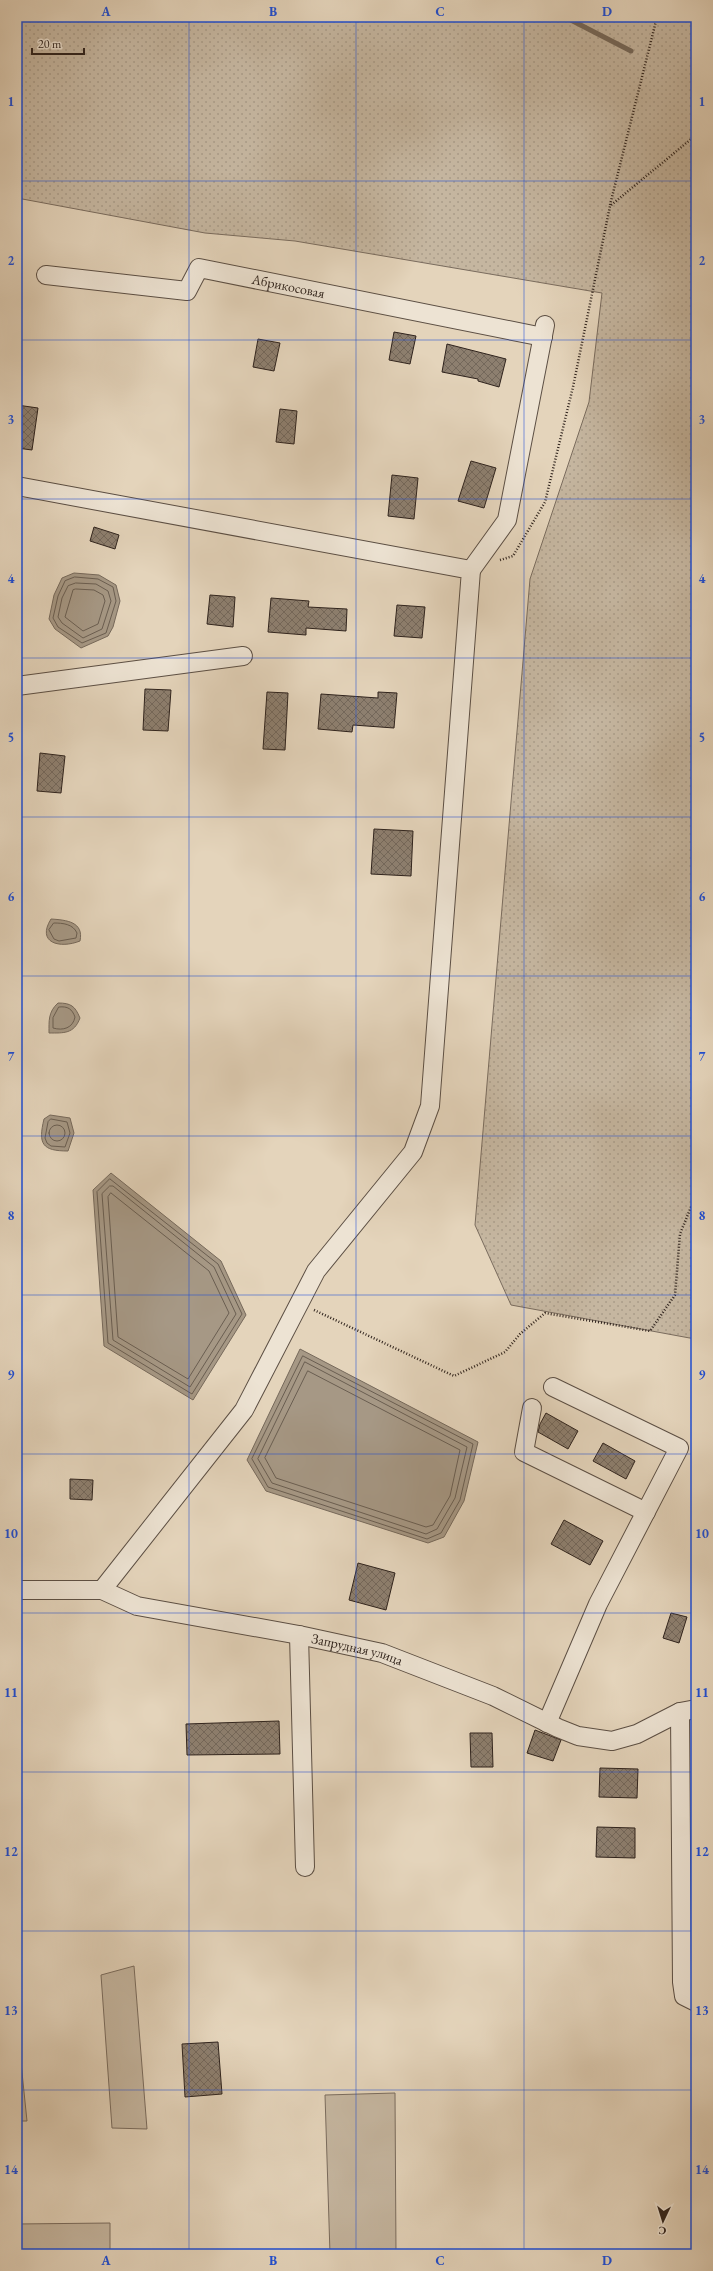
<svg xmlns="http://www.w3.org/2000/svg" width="713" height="2271" font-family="'EB Garamond',serif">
<defs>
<pattern id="grass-dots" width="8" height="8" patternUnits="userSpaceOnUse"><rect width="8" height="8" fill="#c5b6a0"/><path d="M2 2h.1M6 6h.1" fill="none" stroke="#aa9c89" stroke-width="1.8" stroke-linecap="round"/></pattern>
<pattern id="building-cross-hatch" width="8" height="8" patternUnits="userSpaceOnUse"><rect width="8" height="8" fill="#8d7f6f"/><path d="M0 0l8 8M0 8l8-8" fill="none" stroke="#74685b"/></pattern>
</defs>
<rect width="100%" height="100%" fill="#e4d4bb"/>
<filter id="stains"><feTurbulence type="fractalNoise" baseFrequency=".005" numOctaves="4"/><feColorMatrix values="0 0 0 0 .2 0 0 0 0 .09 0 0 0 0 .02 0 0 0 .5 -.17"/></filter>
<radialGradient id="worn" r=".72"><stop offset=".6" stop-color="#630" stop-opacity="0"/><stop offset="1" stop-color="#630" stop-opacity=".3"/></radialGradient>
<path fill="url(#grass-dots)" stroke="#7a6c5e" d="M17,17H696L695,1339L511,1305L475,1225L530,579L589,402L602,293L295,241L205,233L17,198Z"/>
<path fill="#c5b6a0" stroke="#7a6c5e" d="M134,1966L147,2129L112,2128L101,1975Z
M17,2024L27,2121H17Z
M395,2093L396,2254H330L325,2095Z
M110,2223V2254H17V2224Z"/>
<path fill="#a69885" stroke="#76695b" d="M74,573L99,575L116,585L120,601L113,627L108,636L81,648L55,629L49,619L54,595L62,578Z
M51,919C67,920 84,922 80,941C60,949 36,943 51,919Z
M58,1003C71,1003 75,1006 80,1018C74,1034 64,1033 49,1033C49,1021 48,1012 58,1003Z
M50,1115L70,1118L74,1133L68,1151C42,1151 38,1144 44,1119Z
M111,1173L221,1261L246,1315L193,1400L104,1346L93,1190Z
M300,1349L478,1442L464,1501L444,1537L428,1543L266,1491L247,1460Z"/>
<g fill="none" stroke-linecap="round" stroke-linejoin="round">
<path stroke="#6a5e51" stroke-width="1" d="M75,577L98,579L113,587L116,601L106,633L82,643L58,627L53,618L58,596L65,581Z
M76,583L96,584L108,591L111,601L102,629L83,638L62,623L58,617L62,598L68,586Z
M76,589L94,590L103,595L105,601L98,624L83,631L65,617L73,590Z
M54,923C63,923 73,924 77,933L76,938L59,941L54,939L49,930Z
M59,1007C68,1006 72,1009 75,1017C73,1028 63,1031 53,1028V1018Z
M51,1119L67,1122L70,1133L65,1147L51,1146L47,1143L45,1138L48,1122Z
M49 1133a8 8 0 1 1 16 0a8 8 0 1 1-16 0Z
M110,1179L218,1264L242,1314L192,1394L108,1343L97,1192Z
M110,1186H113L214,1267L236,1314L190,1387L113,1340L102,1194Z
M111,1193L209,1271L229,1313L188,1379L118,1337L108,1197Z
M303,1356L473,1444L460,1500L441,1533L427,1539L268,1487L252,1459Z
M305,1362L467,1447L455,1498L437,1529L426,1534L272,1483L258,1459Z
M308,1371L460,1450L450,1496L433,1525L426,1527L276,1478L265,1458Z"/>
<path stroke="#76695b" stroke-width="5" d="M565,17L631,51"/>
</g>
<path fill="url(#building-cross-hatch)" stroke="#2f231d" d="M394,332L416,336L410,364L389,360Z
M258,339L280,343L274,371L253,367Z
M447,344L506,359L499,387L478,381V379L442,372Z
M17,405L38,408L32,450L17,448Z
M280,409L297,411L294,444L276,442Z
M471,461L496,468L484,508L458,501Z
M392,475L418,478L414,519L388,516Z
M94,527L119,535L115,549L90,541Z
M210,595L235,597L233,627L207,624Z
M271,598L309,601L308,607L347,609L346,631L306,628V635L268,632Z
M397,605L425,607L422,638L394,636Z
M145,689L171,690L168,731L143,730Z
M267,692L288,693L285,750L263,749Z
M378,692L397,693L394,728L353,725L352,732L318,729L321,694L378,698Z
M40,753L65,756L61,793L37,791Z
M374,829L413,831L411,876L371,874Z
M546,1413L578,1431L568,1449L538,1432L540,1424Z
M603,1443L635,1461L626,1479L593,1461Z
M70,1479L93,1480L92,1500L70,1499Z
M564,1520L603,1541L590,1565L551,1544Z
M358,1563L395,1573L386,1610L349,1600Z
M671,1613L687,1617L679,1643L663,1638Z
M279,1721L280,1754L187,1755L186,1724Z
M535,1730L561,1740L553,1761L527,1753Z
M470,1733H492L493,1767H471Z
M600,1768L638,1769L637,1798L599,1797Z
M597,1827L635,1828V1858L596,1857Z
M218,2042L222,2094L185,2097L182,2044Z"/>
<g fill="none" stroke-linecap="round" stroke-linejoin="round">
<defs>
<g id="minor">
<path id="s1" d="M46,275L187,291L199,268L543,337"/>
<path d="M17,486L471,570L430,1106L413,1152L316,1271L244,1410L102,1590"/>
<path d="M471,570L507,520L545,325"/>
<path d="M17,686L243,656"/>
<path d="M532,1408L524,1452L646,1512"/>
<path id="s2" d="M17,1590H102L137,1606L299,1635L382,1653L493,1696L558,1728L578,1736L612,1741L637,1734L680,1712L696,1709"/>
<path d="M299,1635L305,1867"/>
<path d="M680,1712L682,1982L684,1996L696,2002"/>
<path d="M547,1723L598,1604L679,1448L553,1387"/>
</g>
</defs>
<use href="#minor" stroke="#5c4f44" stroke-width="20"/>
<path stroke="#2f231d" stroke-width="2.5" stroke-dasharray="1 2" stroke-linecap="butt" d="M610,205L657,17
M500,560L513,556L545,502L573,387L610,206L696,135
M314,1310L454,1376L505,1352L520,1334L545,1313L650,1331L675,1295L680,1234L691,1207L696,1203"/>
<use href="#minor" stroke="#ede3d3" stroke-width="18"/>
</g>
<path fill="none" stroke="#1d4ed8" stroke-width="1" stroke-opacity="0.55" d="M189,17V2254M356,17V2254M524,17V2254M17,181H696M17,340H696M17,499H696M17,658H696M17,817H696M17,976H696M17,1136H696M17,1295H696M17,1454H696M17,1613H696M17,1772H696M17,1931H696M17,2090H696"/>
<g text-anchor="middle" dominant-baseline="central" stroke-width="3.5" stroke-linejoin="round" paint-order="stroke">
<g font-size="14" fill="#2f231d" stroke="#ede3d3">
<text stroke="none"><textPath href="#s1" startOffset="259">Абрикосовая</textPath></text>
<text stroke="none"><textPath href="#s2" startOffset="348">Запрудная улица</textPath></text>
</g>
</g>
<rect width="713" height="2271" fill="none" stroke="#e4d4bb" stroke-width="44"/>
<g transform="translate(663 2221) rotate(184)" stroke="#ede3d3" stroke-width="3" paint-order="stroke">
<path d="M0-3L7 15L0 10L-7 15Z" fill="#2f231d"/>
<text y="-6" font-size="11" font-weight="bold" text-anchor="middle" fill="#2f231d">С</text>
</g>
<path d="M32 48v6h52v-6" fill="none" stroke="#2f231d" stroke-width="2"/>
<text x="38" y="48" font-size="12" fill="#2f231d" stroke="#ede3d3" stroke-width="3" paint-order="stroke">20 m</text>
<rect x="22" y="22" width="669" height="2227" fill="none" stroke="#1d4ed8" stroke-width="1.5"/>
<g font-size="13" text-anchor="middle" font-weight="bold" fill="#1d4ed8">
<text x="106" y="16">A</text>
<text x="273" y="16">B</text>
<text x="440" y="16">C</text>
<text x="607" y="16">D</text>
<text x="11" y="106">1</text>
<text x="702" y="106">1</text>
<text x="11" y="265">2</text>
<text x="702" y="265">2</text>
<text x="11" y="424">3</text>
<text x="702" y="424">3</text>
<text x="11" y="583">4</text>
<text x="702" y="583">4</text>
<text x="11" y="742">5</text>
<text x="702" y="742">5</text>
<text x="11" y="901">6</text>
<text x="702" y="901">6</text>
<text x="11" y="1061">7</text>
<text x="702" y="1061">7</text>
<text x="11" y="1220">8</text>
<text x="702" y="1220">8</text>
<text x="11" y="1379">9</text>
<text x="702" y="1379">9</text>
<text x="11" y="1538">10</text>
<text x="702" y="1538">10</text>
<text x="11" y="1697">11</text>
<text x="702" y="1697">11</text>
<text x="11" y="1856">12</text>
<text x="702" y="1856">12</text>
<text x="11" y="2015">13</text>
<text x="702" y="2015">13</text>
<text x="11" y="2174">14</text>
<text x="702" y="2174">14</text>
<text x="106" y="2265">A</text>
<text x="273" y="2265">B</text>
<text x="440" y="2265">C</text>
<text x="607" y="2265">D</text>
</g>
<rect width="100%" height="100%" filter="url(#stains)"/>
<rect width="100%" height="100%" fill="url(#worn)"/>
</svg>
